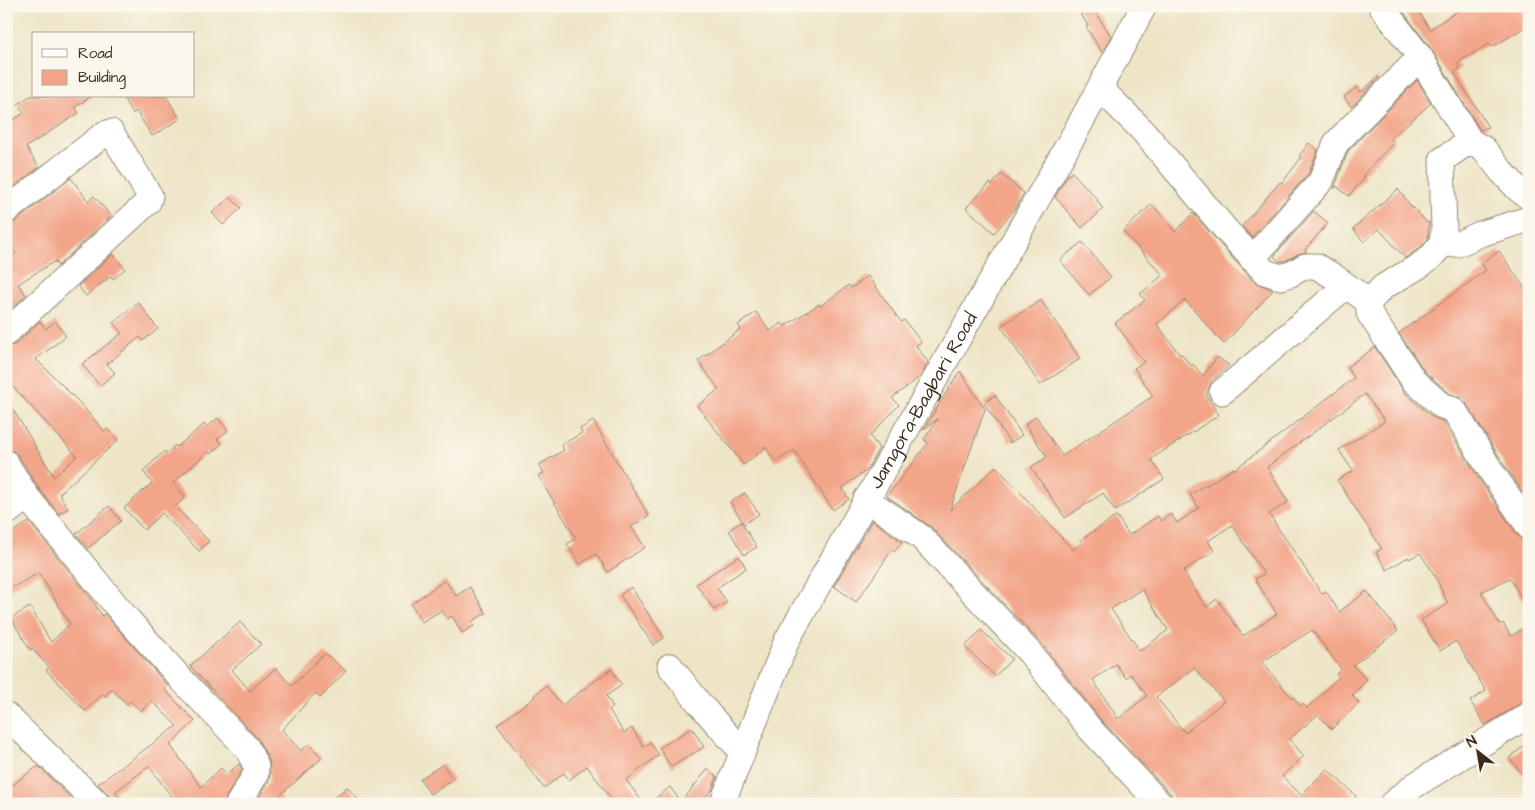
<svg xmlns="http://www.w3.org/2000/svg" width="1535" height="810" font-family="'Architects Daughter',sans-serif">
<rect width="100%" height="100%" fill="#fbf7ec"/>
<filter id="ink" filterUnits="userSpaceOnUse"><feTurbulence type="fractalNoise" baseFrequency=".02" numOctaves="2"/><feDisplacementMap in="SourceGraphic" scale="10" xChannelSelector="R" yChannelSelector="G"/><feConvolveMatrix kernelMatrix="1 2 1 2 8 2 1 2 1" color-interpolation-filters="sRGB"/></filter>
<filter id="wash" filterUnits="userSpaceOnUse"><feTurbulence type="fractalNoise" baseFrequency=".0096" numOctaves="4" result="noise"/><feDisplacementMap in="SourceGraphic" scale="20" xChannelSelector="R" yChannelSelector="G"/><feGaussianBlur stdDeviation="1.12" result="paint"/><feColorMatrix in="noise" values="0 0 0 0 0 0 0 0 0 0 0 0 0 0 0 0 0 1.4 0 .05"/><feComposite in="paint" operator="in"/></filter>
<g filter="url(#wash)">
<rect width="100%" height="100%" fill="#eee5c7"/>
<g id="blocks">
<path fill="#f3a589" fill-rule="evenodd" d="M1076,6H1091L1111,36L1102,52L1086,27L1088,26Z
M1399,6H1415L1430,29L1465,6H1529V25L1492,47L1489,44L1457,63L1460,69L1454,72L1488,127L1480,130L1432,50Z
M1378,77L1379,78L1351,107L1344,97L1357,87L1361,92Z
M1417,80L1431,103L1390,139L1394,142L1363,175L1365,177L1349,196L1336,186L1334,189L1348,151Z
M30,96H92L75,107L79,113L26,147L39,167L6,193V124L24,113L18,104Z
M122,96H166L180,119L152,136L136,111L133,114Z
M1309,143L1318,150L1309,173L1252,237L1242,226L1280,182L1282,183L1301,158L1299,156Z
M1072,172L1098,200L1097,201L1103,209L1082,228L1055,197L1067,176Z
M1001,174L1024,193L1015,209L994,233L966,208L990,183L992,185Z
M71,178L88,201L94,196L111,216L58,266L55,261L18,284L26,295L6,313V260L16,253L6,240V225L15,222Z
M1398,189L1413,209L1414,208L1427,223L1429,222L1428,239L1421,247L1405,258L1379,229L1364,242L1353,229Z
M230,197L241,208L223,225L212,213Z
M1152,204L1175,232L1193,213L1254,282L1273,290L1224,344L1185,300L1157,324L1180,355L1182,354L1191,366L1193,364L1203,376L1217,357L1229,365L1212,381L1206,395L1219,415L1151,459L1164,479L1115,511L1103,493L1065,518L1031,467L1047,457L1025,424L1036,416L1062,456L1153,396L1134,368L1144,362L1115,323L1145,300L1140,294L1163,275L1123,231Z
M1314,211L1328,223L1305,250L1307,252L1298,254L1285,261H1279L1274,256Z
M1082,242L1111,277L1089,295L1060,260Z
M1499,251L1529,294V501L1503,463L1466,403L1459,397L1449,393L1425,372L1399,333L1486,270L1481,263Z
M113,254L125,269L113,279L111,276L86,296L78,286Z
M868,276L901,322L904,320L921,342L916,346L928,362L921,376L892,398L899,405L870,436L879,448L867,470L842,488L849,499L833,510L794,450L775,462L766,447L744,465L697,406L719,389L698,361L741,329L738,325L756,312L770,331L782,323L785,326L819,304L820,306L849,285L851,288Z
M1041,300L1080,359L1040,385L1001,326Z
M138,302L158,329L143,341L140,337L107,364L115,373L100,386L82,364L122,333L113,323Z
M40,321L46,329L55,321L66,336L36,359L79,402L104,431L107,429L118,440L59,494L68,508L59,514L39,489L18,455L13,451L6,449V398L54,477L77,456L6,379V347L16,344Z
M1375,347L1404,392L1432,417L1444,422L1479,479L1517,535L1522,540L1529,541V612L1510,578L1481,592L1500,625L1503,623L1511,636L1529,625V701L1521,703L1485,725L1470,701L1486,691L1456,641L1440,651L1421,620L1448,604L1434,574L1420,553L1409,559L1408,557L1387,570L1376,552L1382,549L1337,480L1353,471L1339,450L1385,421L1365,394L1267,467L1288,502L1269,514L1322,594L1326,591L1339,612L1367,591L1398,631L1353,665L1367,680L1352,695L1359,703L1332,729L1318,715L1289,739L1304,756L1282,776L1301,795L1327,769L1356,796L1349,804H1174L1171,794L1101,720L1041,643L931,527L887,496L928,443L924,439L938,419L923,430L960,371L985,409L950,510L996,466L1073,550L1081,543L1080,540L1117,516L1129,535L1158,516L1161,521L1171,514L1177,523L1199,508L1190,495L1206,484L1207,485L1234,468V470L1354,378L1347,367ZM1232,525L1264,574L1255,579L1277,614L1243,636L1217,599L1206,607L1183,571L1214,551L1208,541ZM1142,589L1168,630L1140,651L1111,609ZM1312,630L1341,669L1336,674L1339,677L1307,708L1303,704L1301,706L1293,697L1292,698L1262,662ZM1116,664L1126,678L1131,674L1147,696L1118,719L1093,680ZM1194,668L1224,701L1185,733L1156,697Z
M995,395L1022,435L1010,443L984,403Z
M218,418L228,431L217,439L222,444L210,454L208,452L173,483L186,497L175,507L209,541L199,551L162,513L144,530L124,508L152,483L143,471L165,451L167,454L175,445L177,447L204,424L207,427Z
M593,421L649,516L631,527L645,547L608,572L596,554L580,564L567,544L576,538L538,476L544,473L539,465L564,450L561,445L582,433L580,429Z
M745,493L759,514L744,524L730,502Z
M109,506L121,521L88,548L76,534Z
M872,520L902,542L894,552L892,550L856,602L834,586Z
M29,522L91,598L102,616L105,614L168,686L164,689L195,721L170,745L201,787L221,768L227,774L239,764L242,770L226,797L224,804H177L149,766L115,792L125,804H112L108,794L98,784L177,726L152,701L141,711L130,701L127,704L112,689L105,696L103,694L85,711L46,670L49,667L32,649L30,650L11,618L30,607L51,642L70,624L39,573L6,591V536Z
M741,522L757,547L744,555L729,530Z
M739,556L746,568L717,588L727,602L714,610L696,584Z
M445,580L456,596L470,587L486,613L471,622L474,626L462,633L452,616L447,619L442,610L422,622L411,604Z
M631,587L664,638L653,645L620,595Z
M240,622L261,644L232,670L250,691L276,668L292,686L325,653L346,671L320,698L315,693L282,730L301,751L309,744L322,758L279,796L285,804H255L269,781L270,774L269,760L257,738L190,666Z
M981,630L1012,659L995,676L965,647Z
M611,669L622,685L606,696L613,707L609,710L624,733L632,728L644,747L650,742L659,755L626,780L644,804H615L587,766L569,780L564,773L544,788L497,725L535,697L534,695L546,686L562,705Z
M692,728L704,747L671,767L659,748Z
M1529,742V782L1509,758Z
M443,764L453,780L430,794L420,779Z
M38,766L77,804H6V790Z
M708,769L717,777L712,790L700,804H648L670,787L681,802Z
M347,787L362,804H327Z"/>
</g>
</g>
<g filter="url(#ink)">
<use href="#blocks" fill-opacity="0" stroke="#948872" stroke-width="1"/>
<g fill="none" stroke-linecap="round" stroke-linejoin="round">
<defs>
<g id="minor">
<path d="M1381,6L1420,57L1470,141L1442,160L1444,231L1441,245L1431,257L1419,266L1383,287L1369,302V313L1414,381L1442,406L1454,410L1491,471L1529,527"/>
<path d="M1100,88L1143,131L1226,230L1265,272L1281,277L1291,274L1305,266H1316L1333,276L1369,302"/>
<path d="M1470,141L1484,149L1502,172L1519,190L1529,197"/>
<path d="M6,211L104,134L111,132L150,196L148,202L6,333"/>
<path d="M1441,245L1458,244L1480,234L1529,219"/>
<path d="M1252,259L1321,181L1336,143L1420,57"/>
<path d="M1222,392L1346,286"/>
<path d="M6,463L27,497L124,615L182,680L247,748L256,766V774L238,804"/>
<path d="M866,499L921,537L1030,653L1090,729L1160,804"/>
<path d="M6,513L27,497"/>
<path d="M670,666L699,703L742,752"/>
<path d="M6,715L98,804"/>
<path id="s1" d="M722,804L787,640L1075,133L1144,6"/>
<path d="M1392,804L1415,785L1529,715"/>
</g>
</defs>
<use href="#minor" stroke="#948872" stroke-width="27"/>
<use href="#minor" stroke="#fff" stroke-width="25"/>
</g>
</g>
<g text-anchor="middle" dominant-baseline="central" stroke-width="4.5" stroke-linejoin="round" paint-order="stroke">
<g font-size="19" fill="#3b2a1e" stroke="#fbf7ec">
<text stroke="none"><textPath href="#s1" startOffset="452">Jamgora-Bagbari Road</textPath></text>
</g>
</g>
<rect width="1535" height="810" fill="none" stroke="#fbf7ec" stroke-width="25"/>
<rect x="32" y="32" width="162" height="65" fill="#fbf7ec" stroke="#aea59a"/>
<rect x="42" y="49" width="25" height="8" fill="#ffffff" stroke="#aea59a"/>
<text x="78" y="58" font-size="15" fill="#3b2a1e">Road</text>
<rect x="42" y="70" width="25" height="15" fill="#f3a589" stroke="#aea59a"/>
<text x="78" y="82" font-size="15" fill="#3b2a1e">Building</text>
<g transform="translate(1478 752) rotate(329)" stroke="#fbf7ec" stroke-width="4" paint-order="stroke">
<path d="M0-4L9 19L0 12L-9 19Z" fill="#3b2a1e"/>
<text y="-8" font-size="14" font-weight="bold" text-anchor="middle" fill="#3b2a1e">N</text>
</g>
</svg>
